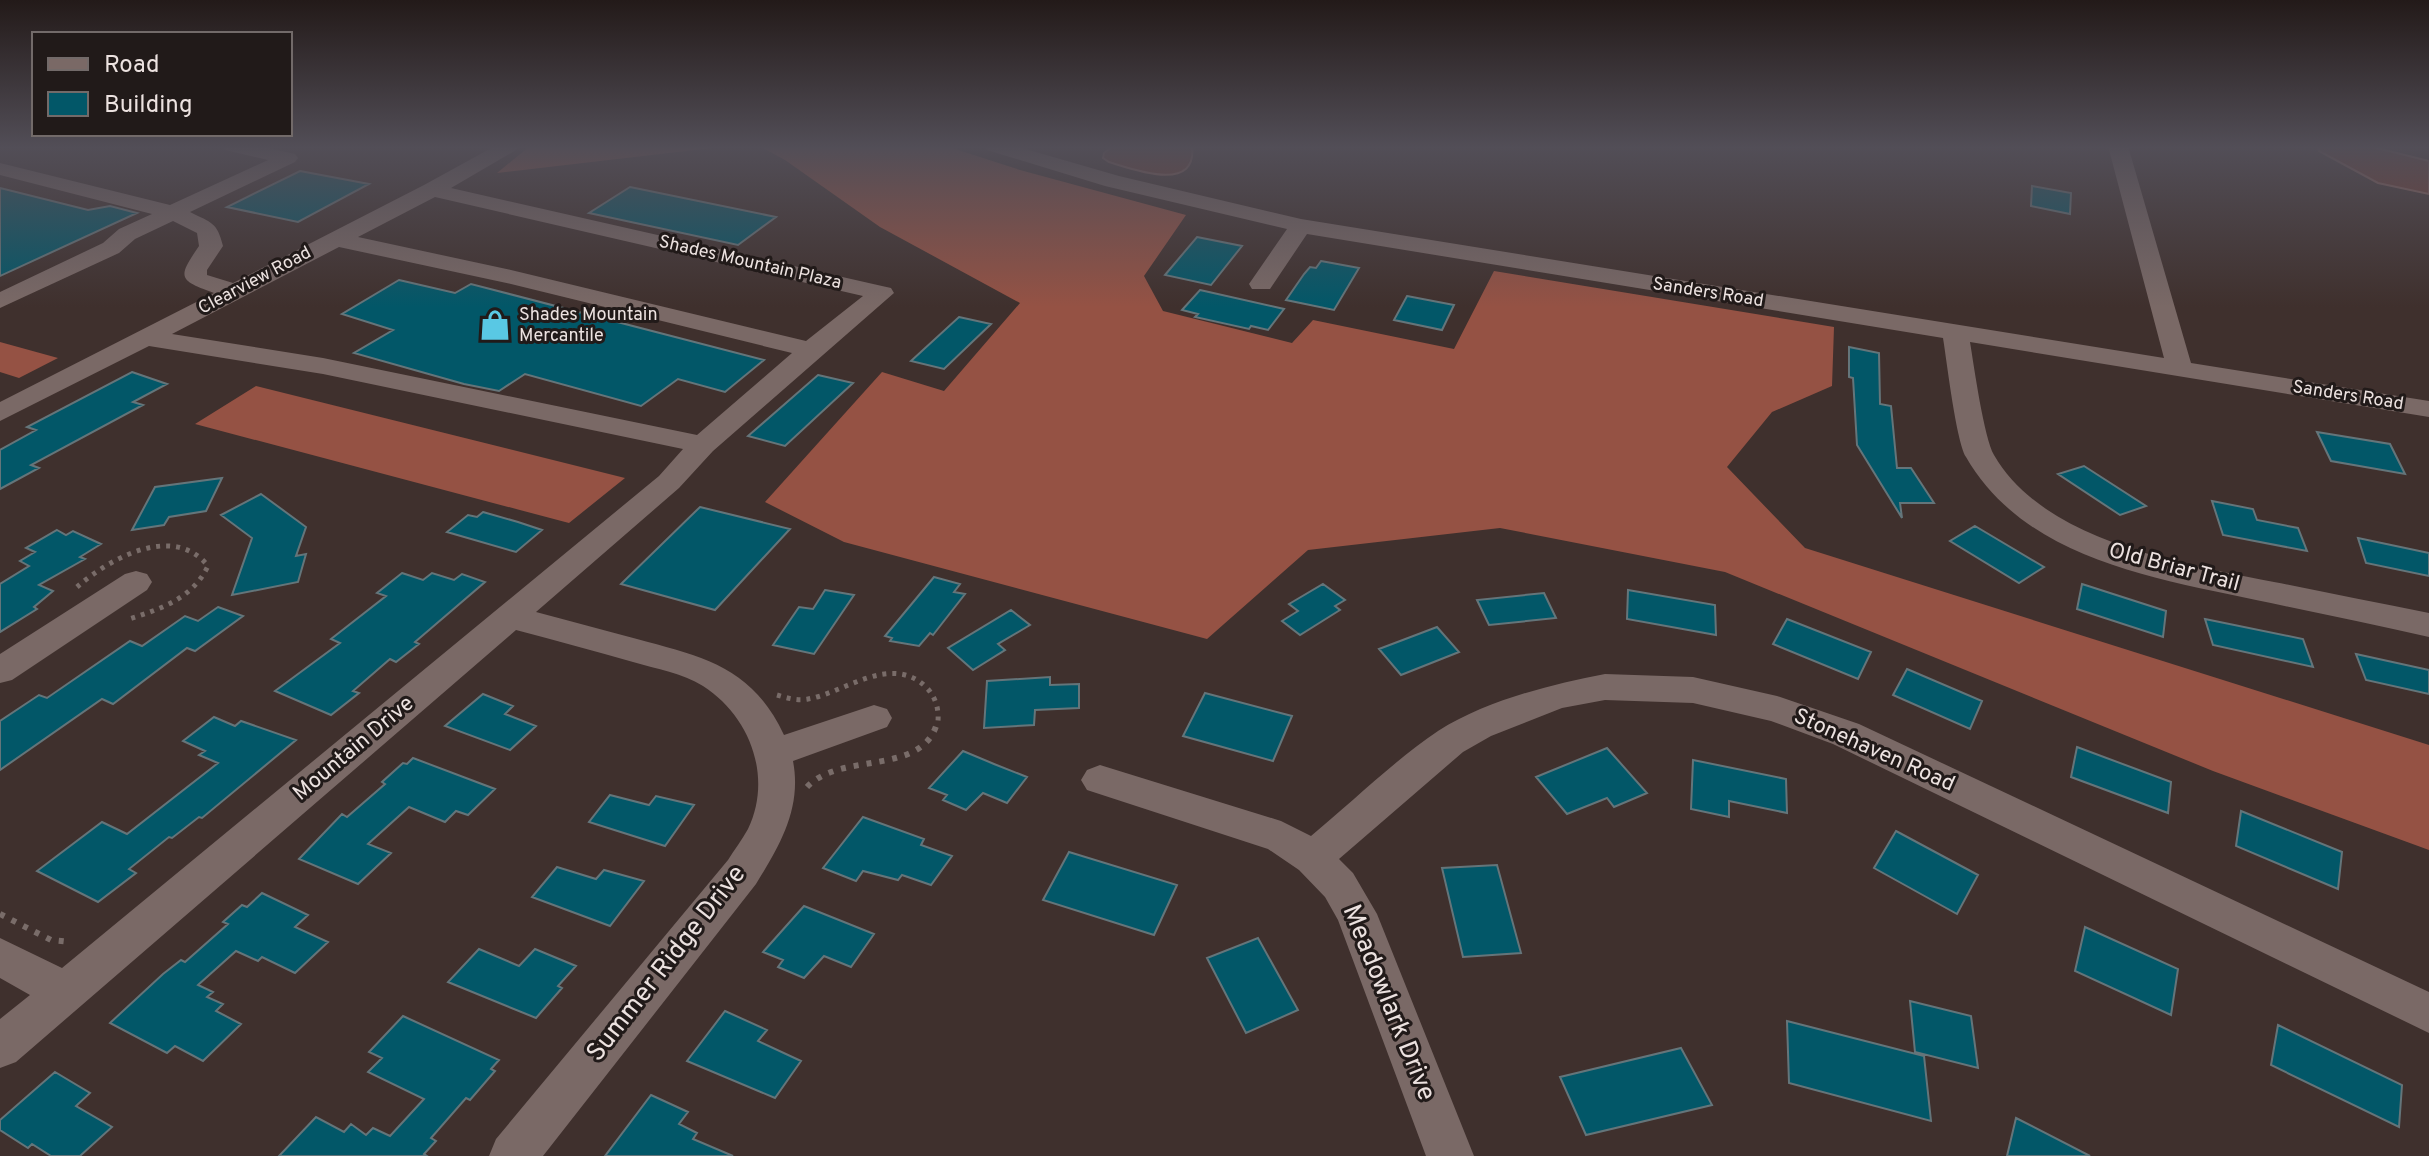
<svg xmlns="http://www.w3.org/2000/svg" width="2429" height="1156" font-family="Overpass,sans-serif">
<rect width="100%" height="100%" fill="#3f302d"/>
<path fill="#955244" d="M530,146H729L497,173Z
M759,146H946L1020,170L1186,215L1144,276L1163,311L1292,343L1313,320L1454,349L1494,271L1834,327L1832,386L1772,412L1727,467L1805,548L2429,745V850L2213,771L1725,572L1500,528L1308,550L1207,639L844,542L765,502L882,372L944,391L1020,303L880,227L785,160Z
M0,342L58,358L19,378L0,372Z
M256,386L625,478L569,523L195,424Z"/>
<path fill="#78382b" stroke="#9b6b61" stroke-width="2" d="M1113,146H1192C1198,194 1132,169 1109,162L1103,158L1104,153Z
M2318,146H2369L2429,161V194L2378,183L2319,151Z"/>
<path fill="#025768" stroke="#64757a" stroke-width="2" d="M300,171L369,184L298,222L227,207Z
M2032,186L2071,193L2070,214L2031,206Z
M630,187L776,217L738,245L589,213Z
M0,188L88,210L110,206L137,213L0,276Z
M1197,237L1242,246L1211,285L1165,275Z
M1321,261L1359,268L1334,310L1286,300L1304,274L1310,267L1316,268Z
M399,280L455,293L471,284L764,360L725,392L678,379L641,406L525,374L499,391L464,384L354,353L393,330L342,314Z
M1200,290L1284,309L1268,330L1251,326L1249,329L1195,317L1198,314L1182,310Z
M1407,296L1454,305L1442,330L1394,320Z
M959,317L991,324L944,369L911,361Z
M1849,347L1879,353L1880,404L1891,406L1897,468H1911L1934,503H1900L1902,518L1857,445L1853,378L1849,377Z
M132,372L167,384L133,402L143,405L31,465L39,468L0,489V450L36,430L27,427Z
M818,375L853,383L785,446L748,436Z
M2317,432L2390,444L2405,474L2331,461Z
M2084,466L2146,506L2120,515L2058,474Z
M222,478L206,511L169,517L164,525L132,530L155,487Z
M261,494L306,527L296,556L306,554L298,582L232,595L252,538L221,515Z
M2212,501L2253,509L2257,520L2298,528L2307,551L2223,535Z
M700,507L790,529L715,610L621,584Z
M483,512L518,522L542,530L516,552L447,532L468,515L477,517Z
M1975,526L2044,567L2019,583L1950,541Z
M57,530L66,535L73,531L101,544L80,557L85,559L39,585L53,591L34,607L37,609L0,632V584L29,566L20,561L35,552L26,548Z
M2358,538L2429,553V576L2366,563Z
M402,573L423,580L432,573L454,580L462,574L485,582L415,642L419,644L396,662L390,659L353,691L359,693L331,715L275,691L340,643L331,639L386,596L377,593Z
M934,577L960,584L954,592L965,594L933,635L930,633L919,646L890,641L892,638L885,636Z
M1323,584L1345,600L1335,606L1340,610L1300,635L1282,621L1298,611L1289,604Z
M2082,584L2166,611L2163,637L2077,609Z
M825,590L854,595L814,654L773,645L799,607L813,609Z
M1628,590L1715,605L1716,635L1627,619Z
M1544,593L1556,618L1489,625L1477,600Z
M218,607L243,616L195,651L187,648L113,704L102,699L0,770V721L39,695L47,698L130,641L142,646L185,616L198,621Z
M1011,610L1030,625L998,644L1005,650L973,670L948,648Z
M1787,619L1871,652L1858,679L1773,644Z
M2205,619L2303,639L2313,667L2213,645Z
M1437,627L1459,652L1401,675L1379,649Z
M2356,654L2429,670V694L2366,680Z
M1907,669L1982,701L1970,729L1893,695Z
M1050,677V685L1079,684V708L1035,710L1034,725L984,728L987,681Z
M1205,693L1292,716L1273,761L1183,736Z
M483,694L513,706L505,714L536,726L510,750L445,726Z
M214,717L235,726L241,721L296,740L202,818L199,817L172,838L169,837L129,869L136,873L98,902L37,871L102,822L127,834L218,763L199,755L205,751L183,741Z
M2077,747L2171,782L2168,813L2071,777Z
M1607,748L1647,793L1614,807L1607,798L1567,814L1536,777Z
M963,751L994,764L1027,777L1007,803L983,793L966,810L943,800L947,795L929,788Z
M413,758L495,789L468,815L456,811L445,822L409,807L368,844L391,853L358,884L299,859L342,814L347,817L385,784L382,782L403,763L407,764Z
M1693,760L1786,779L1787,813L1729,801V817L1691,809Z
M610,795L649,805L656,796L694,805L665,846L589,822Z
M2241,811L2342,852L2338,889L2236,846Z
M863,817L924,839L921,845L952,856L931,885L902,875L898,880L863,871L856,881L823,868Z
M1896,831L1978,875L1957,914L1874,868Z
M1069,852L1177,885L1154,935L1043,900Z
M1497,865L1521,953L1463,957L1442,868Z
M557,867L596,879L604,870L644,881L610,926L532,897Z
M262,893L308,915L295,927L328,942L295,973L262,957L258,961L236,951L198,985L213,992L207,997L223,1004L216,1011L241,1024L203,1061L175,1046L167,1053L110,1023L163,974L181,960L185,962L228,924L223,922L242,905L247,907Z
M804,906L874,934L851,967L824,956L804,978L778,967L783,960L763,952Z
M2085,927L2178,969L2171,1015L2075,971Z
M1258,938L1298,1010L1246,1033L1207,958Z
M479,949L519,966L535,949L576,966L558,986L562,988L536,1018L448,982Z
M1910,1001L1971,1016L1978,1068L1915,1052Z
M725,1011L767,1030L758,1041L801,1061L775,1098L687,1061Z
M403,1016L499,1060L491,1069L495,1071L470,1100L466,1098L431,1138L436,1141L424,1154L427,1156H279L316,1117L344,1132L351,1124L366,1135L373,1128L390,1136L424,1099L368,1072L382,1058L369,1052Z
M1787,1021L1924,1056L1931,1121L1789,1083Z
M2278,1025L2402,1085L2399,1127L2271,1065Z
M1681,1048L1712,1105L1586,1135L1560,1077Z
M55,1072L90,1093L76,1106L112,1127L80,1156H51L32,1144L28,1148L0,1130V1120Z
M651,1095L688,1112L679,1124L697,1133L693,1139L733,1156H605Z
M2016,1118L2090,1156H2007Z"/>
<g fill="none" stroke-linecap="round" stroke-linejoin="round">
<path stroke="#796c69" stroke-width="5" stroke-dasharray="4 6" stroke-linecap="butt" d="M77,587C110,558 174,523 208,566C193,598 161,609 129,619
M777,695C787,698 797,701 808,699C844,693 891,653 926,687C935,696 939,708 938,721"/>
<path stroke="#796c69" stroke-width="6" stroke-dasharray="5 8" stroke-linecap="butt" d="M807,787C842,750 926,778 938,719
M0,914L51,940L70,942"/>
<path fill="#7a6966" fill-rule="evenodd" d="M222,146H259L295,154L298,158L295,162L190,212C212,223 217,222 223,246L207,270V275L233,283L424,185L495,146H519L516,150L451,188L882,286L891,288L894,293L713,451L679,488L536,612C570,621 603,630 637,639C704,657 752,667 784,735L874,705L887,709L892,718L887,727L793,761C802,808 780,845 756,884L543,1156H489L496,1139L728,860C734,850 742,840 748,829C773,777 750,716 703,686C682,673 657,669 633,662C594,651 555,640 516,630L16,1062L0,1068V1019L30,995L0,978V938L62,968L659,476L683,449L323,374L149,346L0,421V402L214,293C177,280 178,277 199,246L197,233L173,221L135,239L119,253L0,308V292L103,243L119,229L152,214L0,175V163L170,205L268,160L225,150ZM435,197L863,296L806,341L511,270L358,237ZM339,247L511,284L792,353L697,435L323,358L172,334Z
M984,146H1015L1119,176L1301,219L2164,358L2108,146H2128L2191,363L2429,401V417L1970,342C1974,366 1984,438 1994,455C2045,543 2184,564 2274,582C2326,592 2377,603 2429,613V637C2371,624 2314,612 2256,600C2152,578 2024,558 1966,457C1956,440 1947,362 1943,338L1307,234L1270,289H1252L1249,284L1287,229L1105,186L987,150Z
M136,571L147,574L152,582L147,590L12,680L0,683V654L125,574Z
M1605,674L1693,677L1777,696L1859,724L2429,992V1033L1833,744L1771,721L1693,703L1605,700L1562,708L1491,736L1463,752L1339,859L1353,873L1377,914L1474,1156H1426L1338,920L1325,897L1299,870L1268,849L1087,790L1081,780L1087,770L1100,765L1281,821L1311,836C1351,803 1396,759 1438,731C1487,700 1549,685 1605,674Z"/>
</g>
<linearGradient id="sky" x2="0" y2="1"><stop stop-color="#231a19"/><stop offset="0.48" stop-color="#524e57"/><stop offset="1" stop-color="#524e57" stop-opacity="0"/></linearGradient>
<rect width="2429" height="307" fill="url(#sky)"/>
<defs>
<symbol id="shop-bare" viewBox="-9 -9 18 18"><path d="M-5-2.5h2.3a2.7 3.5 0 0 1 5.4 0H5L5.5 6h-11ZM-1.5-2.5h3a1.5 2.3 0 0 0-3 0Z" fill="#59c8e4" stroke="#211a19" stroke-width="2.5" paint-order="stroke"/></symbol>
</defs>
<g fill-rule="evenodd">
<use href="#shop-bare" x="473" y="303" width="44" height="44"/>
</g>
<g text-anchor="middle" dominant-baseline="central" stroke-width="6" stroke-linejoin="round" paint-order="stroke">
<g font-size="18" fill="#ece2e0" stroke="#211a19">
<text transform="translate(750 263) rotate(13)">Shades Mountain Plaza</text>
<text transform="translate(255 281) rotate(-28)">Clearview Road</text>
<text transform="translate(1708 293) rotate(9)">Sanders Road</text>
<text transform="translate(2348 396) rotate(9)">Sanders Road</text>
</g>
<g font-size="18" fill="#ece2e0" stroke="#211a19" text-anchor="start">
<text x="519" y="315">Shades Mountain<tspan x="519" dy="21">Mercantile</tspan></text>
</g>
<g font-size="22" fill="#ece2e0" stroke="#211a19">
<text transform="translate(2174 568) rotate(15)">Old Briar Trail</text>
<text transform="translate(354 749) rotate(-40)">Mountain Drive</text>
<text transform="translate(1874 751) rotate(24)">Stonehaven Road</text>
</g>
<g font-size="26" fill="#ece2e0" stroke="#211a19">
<text transform="translate(667 964) rotate(-52)">Summer Ridge Drive</text>
<text transform="translate(1388 1003) rotate(68)">Meadowlark Drive</text>
</g>
</g>
<rect x="32" y="32" width="260" height="104" fill="#211a19" stroke="#726a69" stroke-width="2"/>
<rect x="48" y="58" width="40" height="12" fill="#7a6966" stroke="#726a69" stroke-width="2"/>
<text x="104" y="72" font-size="24" fill="#ece2e0">Road</text>
<rect x="48" y="92" width="40" height="24" fill="#025768" stroke="#726a69" stroke-width="2"/>
<text x="104" y="112" font-size="24" fill="#ece2e0">Building</text>
</svg>
